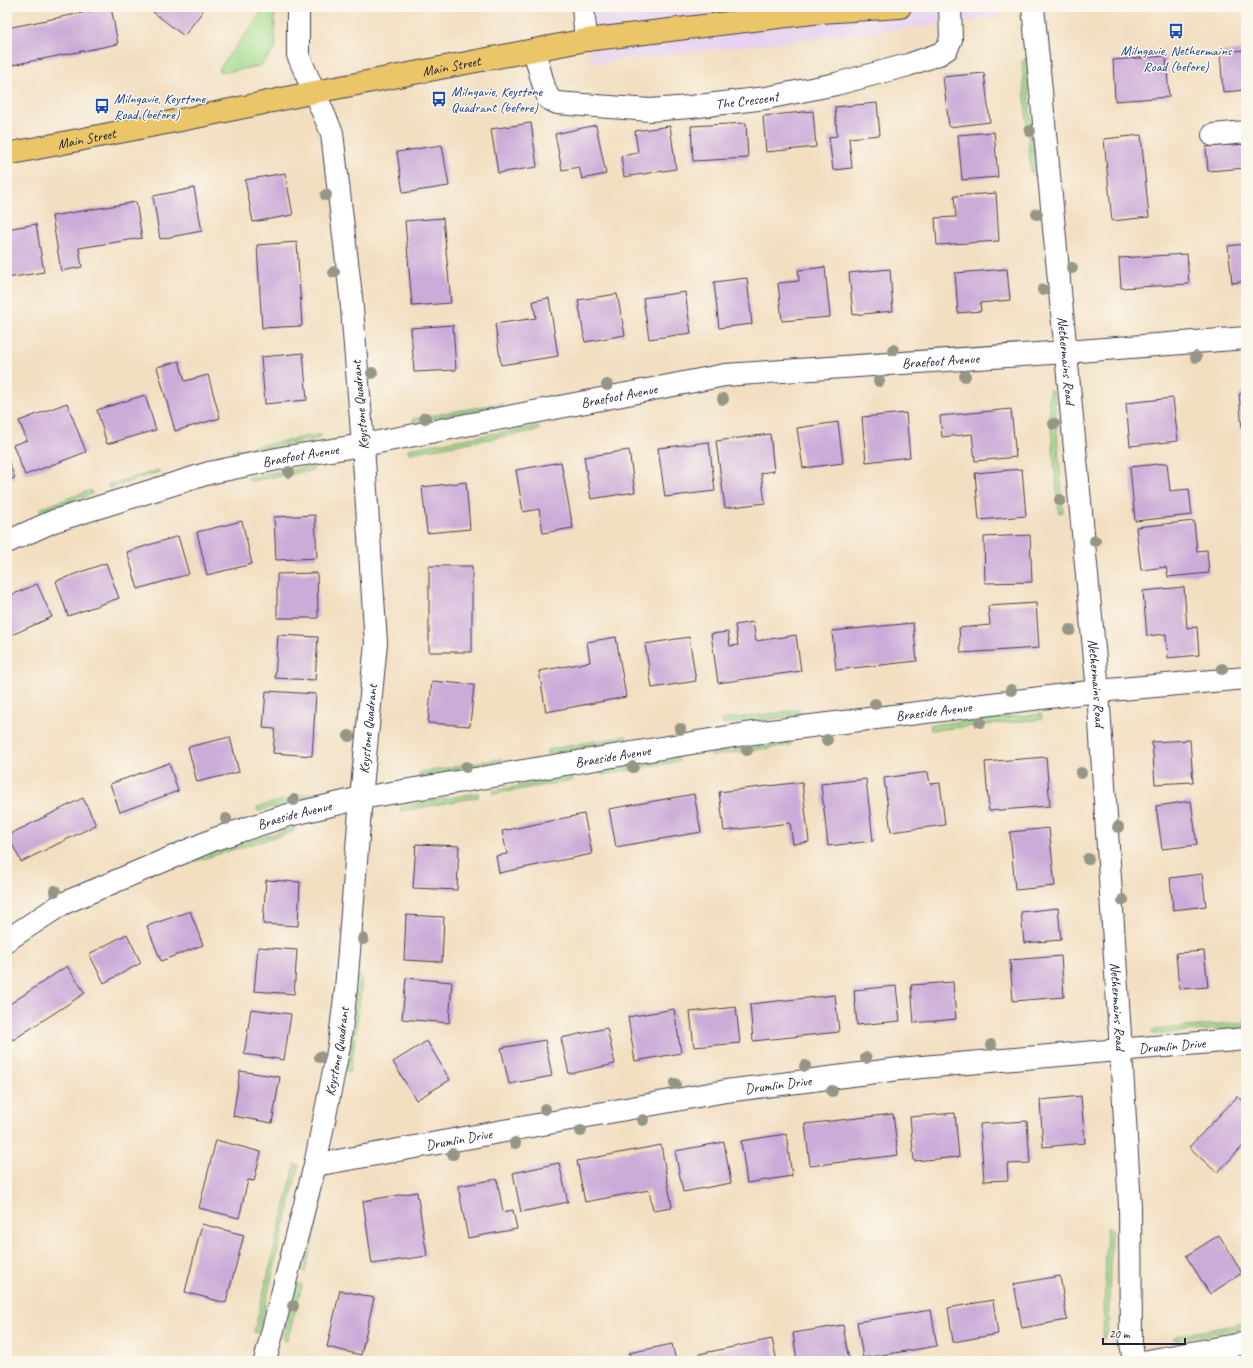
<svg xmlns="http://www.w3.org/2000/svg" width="1253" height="1368" font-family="Caveat,sans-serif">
<rect width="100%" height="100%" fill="#fbf7ec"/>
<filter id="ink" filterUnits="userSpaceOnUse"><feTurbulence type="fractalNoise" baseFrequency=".025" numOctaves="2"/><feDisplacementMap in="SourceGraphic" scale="8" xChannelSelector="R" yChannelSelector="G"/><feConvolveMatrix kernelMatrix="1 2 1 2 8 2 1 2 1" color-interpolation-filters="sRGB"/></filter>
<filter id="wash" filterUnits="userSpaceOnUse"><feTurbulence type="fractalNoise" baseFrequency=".012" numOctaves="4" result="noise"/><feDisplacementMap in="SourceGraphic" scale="16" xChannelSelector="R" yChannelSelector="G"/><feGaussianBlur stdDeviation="0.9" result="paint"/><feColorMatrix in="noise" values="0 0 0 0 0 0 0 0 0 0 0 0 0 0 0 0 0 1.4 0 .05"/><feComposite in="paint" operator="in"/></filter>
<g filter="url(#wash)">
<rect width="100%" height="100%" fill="#f2dfc1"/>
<path fill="#e6d2f0" d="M582,7H996L997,18L591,63Z"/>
<path fill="#a3dd8f" stroke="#628065" d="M266,7H274L276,48L260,66L225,72L218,70Z
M1022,61H1026L1035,172L1031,173Z
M1050,389L1054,397L1063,512L1059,513L1049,404Z
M502,403L503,406L413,422V419Z
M539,426V430L409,453L408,449Z
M321,434L320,438L233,455L232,451Z
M313,466V470L250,481L248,477Z
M159,470V472L109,488L108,485Z
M91,490L92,494L41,512L40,509Z
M800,710V715L723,724L722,720Z
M1041,714L1042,719L931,730L930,725Z
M626,736L627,740L547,754V750Z
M790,742V745L711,756V753Z
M678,757L679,761L602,775L601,771Z
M501,759V763L419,777V773Z
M571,776L572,780L494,794L493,791Z
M316,792V796L258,811L257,807Z
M478,793V797L401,811L400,807Z
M294,828L295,831L195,861L194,857Z
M358,976L362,977L357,1024L350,1071H346L353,1024Z
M1246,1022V1027L1153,1034L1152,1030Z
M295,1165H299L258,1333L254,1332Z
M318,1197L323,1198L305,1272L300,1271Z
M1107,1228H1111L1108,1331L1103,1340Z
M297,1283L302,1285L287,1341L282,1339Z
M1246,1323V1327L1181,1339H1173L1176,1336Z"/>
<g id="blocks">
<path fill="#cbabd8" d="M111,7L118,44L7,66V28Z
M157,7H206L184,36L153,12Z
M1246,50V90L1223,92L1220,52Z
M1166,56L1169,97L1115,101L1113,60Z
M984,73L990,122L949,127L943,77Z
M877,103L880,135L849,138L852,168L833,170L829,137L837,136L835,107Z
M813,111L816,147L766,152L763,116Z
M531,123L537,167L498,173L491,129Z
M746,123L748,158L693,161L691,126Z
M596,125L606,174L582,179L579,167L562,170L555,134Z
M670,126L676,169L624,177L621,156L638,153L635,131Z
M994,132L998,177L962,180L958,135Z
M1141,135L1149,217L1112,221L1104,139Z
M1246,144V168L1208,171L1206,147Z
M442,145L449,186L403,193L397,152Z
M285,173L293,215L253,222L245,180Z
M194,188L202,231L160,239L153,196Z
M996,193L999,241L937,245L935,218L956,217L954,196Z
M136,202L142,238L79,248L82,267L61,271L52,216Z
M443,218L451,303L412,306L405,221Z
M36,224L44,272L7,278V229Z
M297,242L302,326L262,328L257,245Z
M1246,244V281L1232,283L1228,246Z
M1187,254L1189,284L1121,288L1119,258Z
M825,267L830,317L782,321L778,283L799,281L798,270Z
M890,269L893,311L853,315L849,273Z
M1007,269L1010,300L980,303L981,311L958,313L955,273Z
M747,278L752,324L719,328L714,282Z
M685,292L691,333L649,339L643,298Z
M617,294L625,335L585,342L578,300Z
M549,298L558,356L501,365L495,324L536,318L533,301Z
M453,325L456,370L414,372L411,328Z
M303,353L307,400L265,404L261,357Z
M179,361L185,381L208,375L220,418L175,431L157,367Z
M1246,393V429H1242L1239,394Z
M145,395L156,430L107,444L97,410Z
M1173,398L1178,441L1130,446L1126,403Z
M67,403L86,452L25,475L13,445L27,440L19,421Z
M1011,409L1016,457L975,461L972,434L942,437L940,416Z
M906,413L910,457L866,462L862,417Z
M838,422L843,463L803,468L797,428Z
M770,434L774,471L761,473L765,503L725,508L716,441Z
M709,442L715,491L665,497L658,448Z
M629,450L635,492L591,499L584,457Z
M7,457L15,478L7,480Z
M561,462L573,528L543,533L539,509L523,512L516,470Z
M1167,463L1170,491L1189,489L1192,515L1135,521L1130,467Z
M1022,469L1026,516L979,520L975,473Z
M466,482L470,529L427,533L422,487Z
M315,515L317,558L276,560L274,517Z
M242,521L252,564L207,575L197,532Z
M1194,521L1197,551L1207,550L1209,573L1168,577L1166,567L1141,570L1136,527Z
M1030,535L1032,582L985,583L984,537Z
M178,536L189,574L138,589L127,552Z
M106,563L119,598L68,616L56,581Z
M429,566H472V652H429Z
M317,573L318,618H277V574Z
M37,584L52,617L7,637V597Z
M1184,587L1187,628L1197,627L1199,655L1168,658L1166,634L1147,636L1143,591Z
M1036,603L1039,648L961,653L959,628L990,625L988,606Z
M753,622L756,641L796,635L801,671L718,683L711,634L728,632L730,646L738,645L735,625Z
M913,623L917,661L836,670L832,631Z
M278,635L318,637L315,680L275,678Z
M616,637L626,697L546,712L539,671L590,662L587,642Z
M689,637L696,681L652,688L645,644Z
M432,681L474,685L470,726L428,723Z
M266,691L316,694L312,756L273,753L275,729L263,728Z
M230,737L239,772L197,782L188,747Z
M1190,740L1193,782L1155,784L1152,742Z
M1046,757L1050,806L989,811L985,762Z
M169,763L178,791L120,812L110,784Z
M928,772L930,784L940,783L945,825L891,832L884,778Z
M866,779L873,841L828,846L821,784Z
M802,782L809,842L793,844L790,823L724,831L719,792Z
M694,794L701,832L616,847L609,809Z
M83,798L96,825L21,862L8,835Z
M1191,801L1197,845L1162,849L1156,806Z
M584,814L592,854L499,873L496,856L507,854L502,831Z
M1049,828L1055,886L1015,890L1010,832Z
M416,844L459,846L457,890L413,888Z
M1202,874L1206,906L1173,910L1170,878Z
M266,880L300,882L298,926L263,924Z
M1058,908L1061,940L1024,943L1021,912Z
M190,911L203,945L161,961L147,926Z
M406,915L444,917L442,962L404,960Z
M127,934L141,963L104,983L89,954Z
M258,947L297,950L294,994L254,991Z
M1204,951L1208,987L1179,989L1176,953Z
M1061,956L1064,997L1013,1001L1010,960Z
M67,966L85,993L13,1040L7,1031V1006Z
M406,978L452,982L449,1023L402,1019Z
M953,982L956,1019L914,1023L911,985Z
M896,986L900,1021L857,1025L854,990Z
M835,995L839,1032L753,1041L750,1004Z
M736,1007L740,1043L694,1047L690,1012Z
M251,1009L291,1014L284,1060L244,1054Z
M674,1009L681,1053L635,1061L628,1017Z
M607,1028L615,1064L569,1074L561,1038Z
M545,1040L552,1076L509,1084L501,1048Z
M427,1041L450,1080L416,1100L393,1062Z
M240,1071L280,1077L272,1123L233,1116Z
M1081,1096L1085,1143L1043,1147L1040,1100Z
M1238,1096L1246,1104V1143L1217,1173L1189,1147Z
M955,1113L959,1157L914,1161L910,1117Z
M893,1114L898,1155L810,1166L805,1124Z
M1027,1121L1030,1163L1007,1164L1008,1180L984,1181L980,1124Z
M786,1134L792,1176L747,1183L741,1141Z
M216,1140L261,1152L254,1181L248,1180L239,1218L199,1208Z
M724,1142L731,1183L683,1192L675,1151Z
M661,1145L672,1207L653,1210L649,1190L585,1202L577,1161Z
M559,1163L568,1202L521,1212L513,1173Z
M497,1179L503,1212L513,1210L517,1229L468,1238L458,1186Z
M417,1192L427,1256L372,1264L363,1201Z
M202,1224L244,1235L226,1303L185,1292Z
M1219,1235L1242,1273L1210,1294L1186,1256Z
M1060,1276L1067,1320L1022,1328L1014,1284Z
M340,1290L374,1298L361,1355L327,1347Z
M993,1300L998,1334L953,1342L948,1308Z
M931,1310L937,1346L863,1358L857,1322Z
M843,1325L849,1361H797L793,1333Z
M772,1339L777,1361H701L699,1354Z
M672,1344L676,1361H630L629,1353Z"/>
</g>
</g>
<g filter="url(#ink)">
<use href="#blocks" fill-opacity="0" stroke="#413e4f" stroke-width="1"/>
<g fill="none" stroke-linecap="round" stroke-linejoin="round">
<defs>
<g id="minor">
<path d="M583,7L586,40"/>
<path id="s1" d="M1033,7L1098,691L1121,1051L1130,1207L1131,1343L1134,1361"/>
<path id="s2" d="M534,50L544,87L549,99L557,103L650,110L690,107L766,98L836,84L908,65L939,54L947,49L951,39L950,7"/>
<path d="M1213,135L1246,132"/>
<path id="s3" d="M7,542L54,521L209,473L287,457L363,445L725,375L1066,352L1246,338"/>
<path id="s4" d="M7,940L62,904L215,839L285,816L361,798L746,734L1098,691L1246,678"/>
<path id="s5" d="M315,1165L726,1091L899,1069L1246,1039"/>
<path id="s6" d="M265,1361L315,1165L339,1046L346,989L361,798L376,643L363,445L351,296L332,133L298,55V7"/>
<path d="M1148,1361L1246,1343"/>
</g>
<g id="major">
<path id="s7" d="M7,154L206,115L315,92L586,40L821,12L900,7"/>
</g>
</defs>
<use href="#minor" stroke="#413e4f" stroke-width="24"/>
<use href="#major" stroke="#413e4f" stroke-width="24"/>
<use href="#minor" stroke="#fff" stroke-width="22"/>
<use href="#major" stroke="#eac669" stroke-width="22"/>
</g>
<g fill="#959685">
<circle cx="1030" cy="131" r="6"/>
<circle cx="326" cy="195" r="6"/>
<circle cx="1037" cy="214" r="6"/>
<circle cx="1072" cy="268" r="6"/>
<circle cx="334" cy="272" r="6"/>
<circle cx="1043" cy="290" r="6"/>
<circle cx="893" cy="350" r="6"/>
<circle cx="1196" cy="357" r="6"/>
<circle cx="372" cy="373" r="6"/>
<circle cx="965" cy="376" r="6"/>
<circle cx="879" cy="381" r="6"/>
<circle cx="607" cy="385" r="6"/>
<circle cx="723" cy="399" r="6"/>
<circle cx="425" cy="418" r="6"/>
<circle cx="1054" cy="424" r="6"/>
<circle cx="289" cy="472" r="6"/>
<circle cx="1060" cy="500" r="6"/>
<circle cx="1095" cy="541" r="6"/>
<circle cx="1070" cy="630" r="6"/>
<circle cx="1222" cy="669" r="6"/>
<circle cx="1011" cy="690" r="6"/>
<circle cx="875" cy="704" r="6"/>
<circle cx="980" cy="722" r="6"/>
<circle cx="680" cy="729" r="6"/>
<circle cx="349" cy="736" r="6"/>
<circle cx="827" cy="740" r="6"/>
<circle cx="747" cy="750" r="6"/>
<circle cx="466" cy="767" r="6"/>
<circle cx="633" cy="767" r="6"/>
<circle cx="1081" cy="773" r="6"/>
<circle cx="294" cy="800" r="6"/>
<circle cx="226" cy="819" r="6"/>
<circle cx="1118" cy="827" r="6"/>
<circle cx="1088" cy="859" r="6"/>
<circle cx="55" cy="891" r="6"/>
<circle cx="1123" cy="900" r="6"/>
<circle cx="363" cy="939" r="6"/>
<circle cx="991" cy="1045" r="6"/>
<circle cx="320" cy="1057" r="6"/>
<circle cx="866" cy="1058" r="6"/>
<circle cx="805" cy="1066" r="6"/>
<circle cx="675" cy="1084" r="6"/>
<circle cx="832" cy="1091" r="6"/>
<circle cx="545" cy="1109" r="6"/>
<circle cx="643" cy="1120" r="6"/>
<circle cx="581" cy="1131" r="6"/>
<circle cx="515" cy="1143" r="6"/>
<circle cx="453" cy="1154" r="6"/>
<circle cx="293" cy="1306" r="6"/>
</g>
</g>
<defs>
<symbol id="bus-bare" viewBox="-9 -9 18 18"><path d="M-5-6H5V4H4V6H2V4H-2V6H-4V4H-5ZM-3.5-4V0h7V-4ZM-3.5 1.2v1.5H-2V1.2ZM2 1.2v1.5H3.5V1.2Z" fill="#1a4fb4" stroke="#fbf7ec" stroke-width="2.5" paint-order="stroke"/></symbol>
</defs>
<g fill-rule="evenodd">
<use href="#bus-bare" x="1165" y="20" width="22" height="22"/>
<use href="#bus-bare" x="428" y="88" width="22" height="22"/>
<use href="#bus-bare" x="91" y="95" width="22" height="22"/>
</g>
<g text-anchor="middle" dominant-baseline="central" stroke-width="3" stroke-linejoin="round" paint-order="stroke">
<g font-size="14" fill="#164399" stroke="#fbf7ec" text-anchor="start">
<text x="1176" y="50" text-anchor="middle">Milngavie, Nethermains<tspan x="1176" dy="16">Road (before)</tspan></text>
<text x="451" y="91">Milngavie, Keystone<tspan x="451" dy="16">Quadrant (before)</tspan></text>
<text x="114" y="98">Milngavie, Keystone<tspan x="114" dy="16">Road (before)</tspan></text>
</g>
<g font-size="14" fill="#22223b" stroke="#fbf7ec">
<text stroke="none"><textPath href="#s7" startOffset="453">Main Street</textPath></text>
<text stroke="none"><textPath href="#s2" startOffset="251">The Crescent</textPath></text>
<text stroke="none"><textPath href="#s7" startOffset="81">Main Street</textPath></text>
<text stroke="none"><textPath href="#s3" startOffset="955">Braefoot Avenue</textPath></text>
<text stroke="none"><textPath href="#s1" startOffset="355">Nethermains Road</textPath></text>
<text stroke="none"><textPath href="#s3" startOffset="631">Braefoot Avenue</textPath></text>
<text transform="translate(360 405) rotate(-95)">Keystone Quadrant</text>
<text stroke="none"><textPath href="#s3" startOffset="307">Braefoot Avenue</textPath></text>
<text stroke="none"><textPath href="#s1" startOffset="679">Nethermains Road</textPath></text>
<text stroke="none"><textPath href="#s4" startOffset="963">Braeside Avenue</textPath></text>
<text stroke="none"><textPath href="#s6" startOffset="642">Keystone Quadrant</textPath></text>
<text stroke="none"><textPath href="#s4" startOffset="639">Braeside Avenue</textPath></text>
<text stroke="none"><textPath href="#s4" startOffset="315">Braeside Avenue</textPath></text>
<text stroke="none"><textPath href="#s1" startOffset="1003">Nethermains Road</textPath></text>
<text stroke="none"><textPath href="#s5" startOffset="866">Drumlin Drive</textPath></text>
<text stroke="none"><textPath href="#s6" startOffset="318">Keystone Quadrant</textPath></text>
<text stroke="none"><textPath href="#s5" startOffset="470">Drumlin Drive</textPath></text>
<text stroke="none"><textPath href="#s5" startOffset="146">Drumlin Drive</textPath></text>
</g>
</g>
<rect width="1253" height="1368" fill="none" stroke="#fbf7ec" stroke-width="24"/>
<path d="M1103 1338v6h82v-6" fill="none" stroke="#22223b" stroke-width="2"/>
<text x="1109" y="1338" font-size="12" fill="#22223b" stroke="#fbf7ec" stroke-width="3" paint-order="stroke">20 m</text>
</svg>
